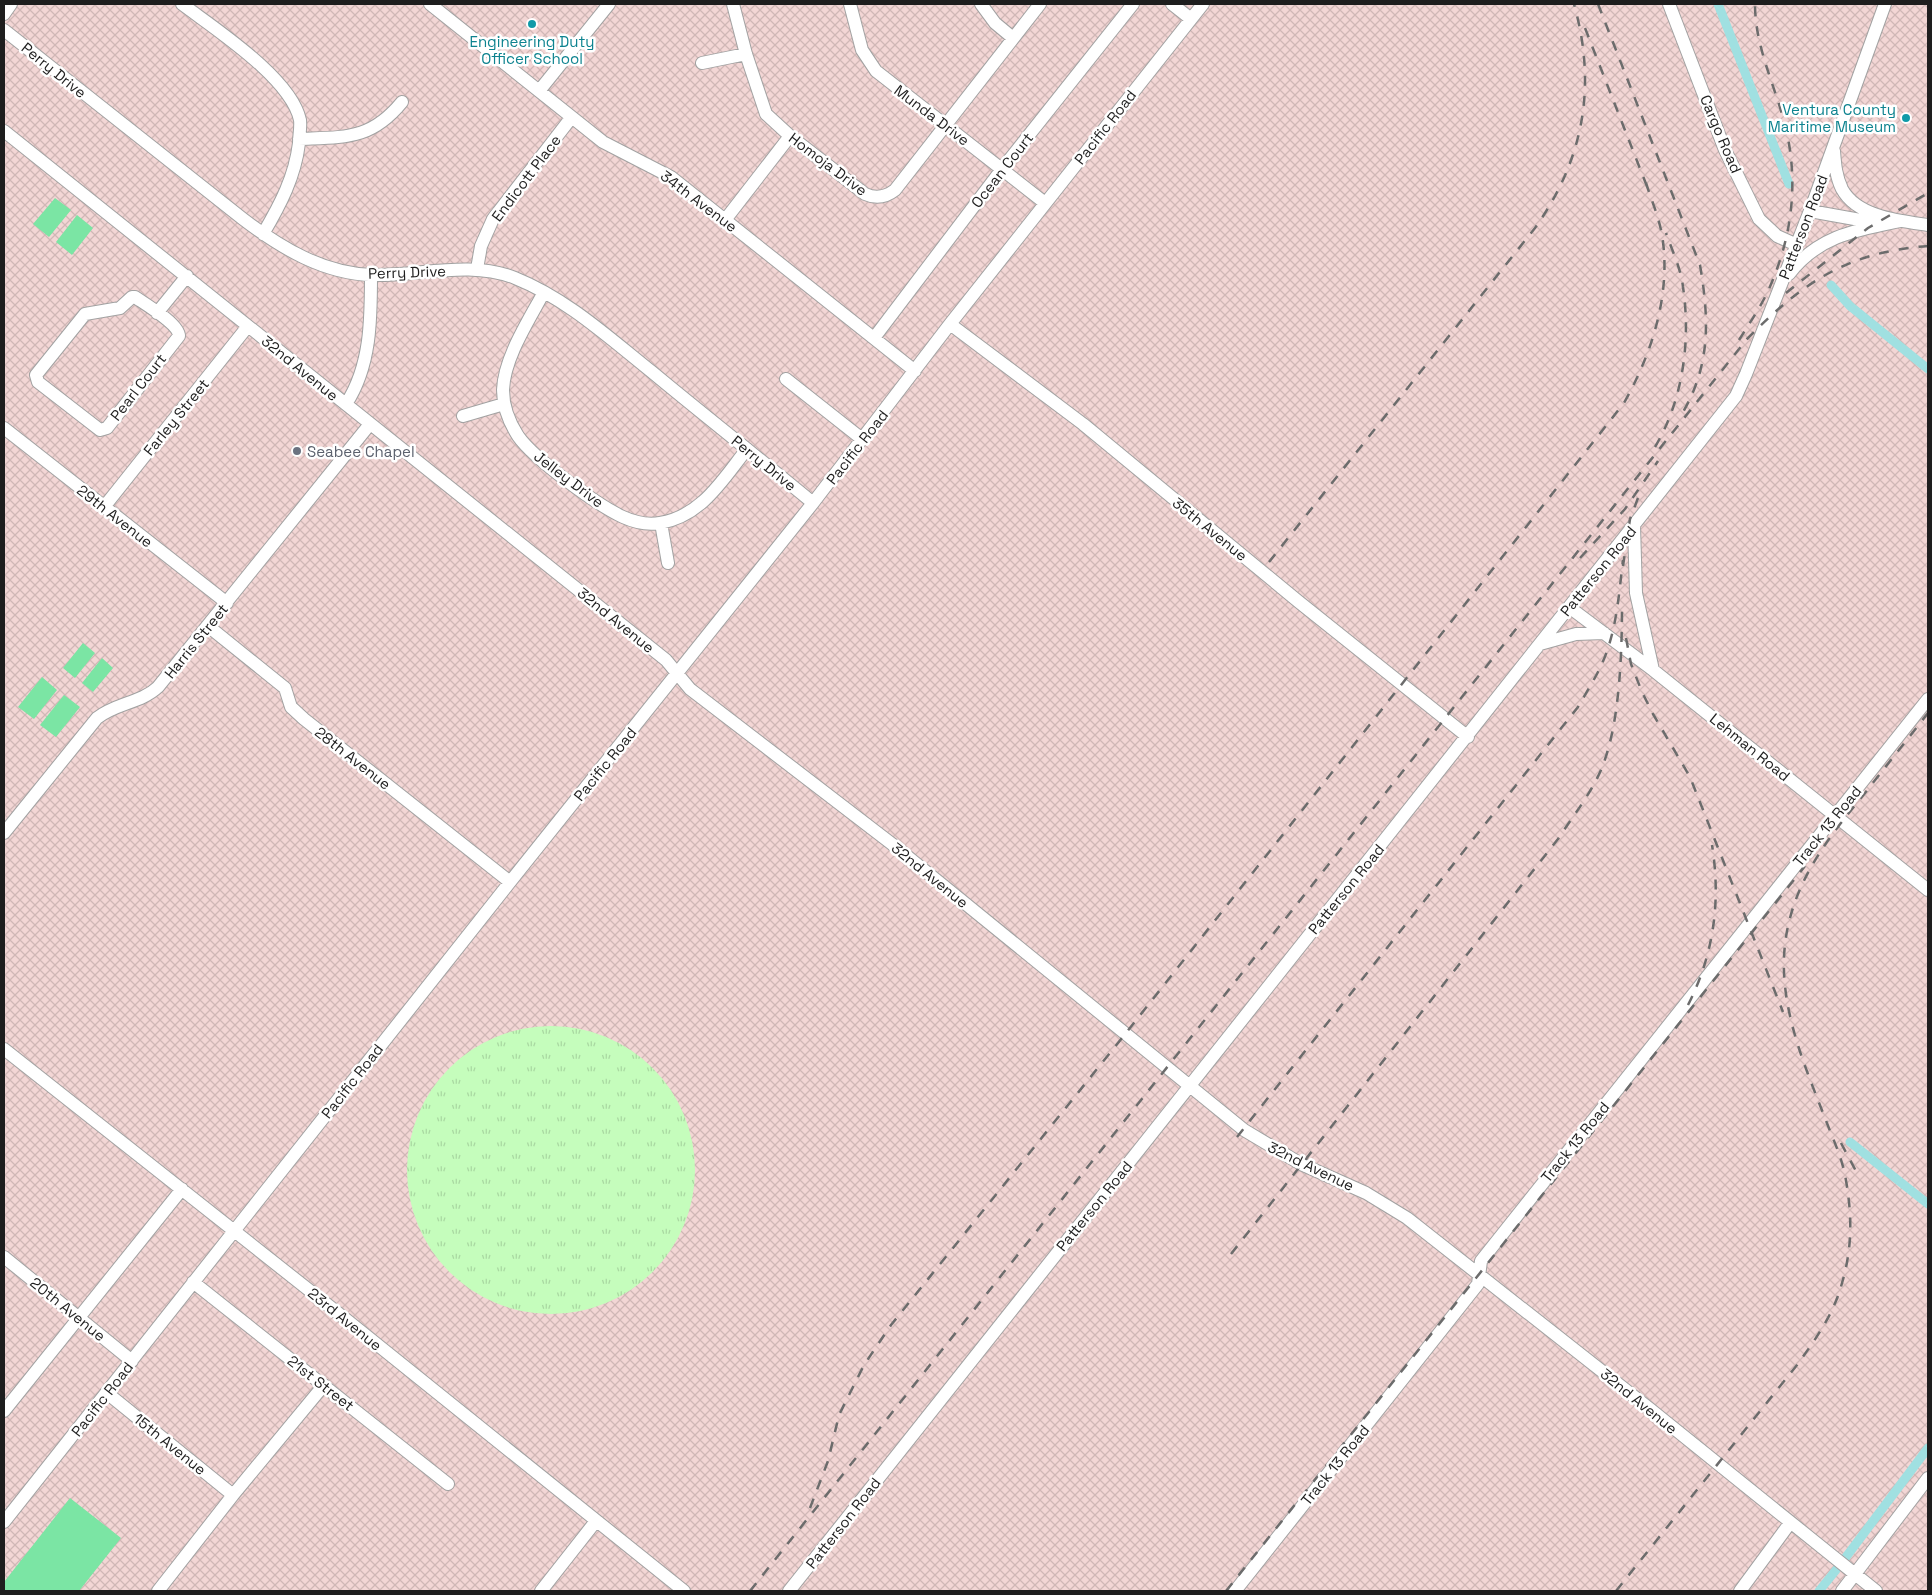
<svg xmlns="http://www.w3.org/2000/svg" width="1932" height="1595" font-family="'Space Grotesk',sans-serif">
<defs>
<pattern id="military-cross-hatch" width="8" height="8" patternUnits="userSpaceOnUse" patternTransform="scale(1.25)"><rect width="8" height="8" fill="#f3d6d5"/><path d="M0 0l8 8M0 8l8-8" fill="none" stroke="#d0b7b6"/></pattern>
<pattern id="park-tufts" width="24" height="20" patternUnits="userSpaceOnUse" patternTransform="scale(1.25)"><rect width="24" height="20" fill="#c5fdbc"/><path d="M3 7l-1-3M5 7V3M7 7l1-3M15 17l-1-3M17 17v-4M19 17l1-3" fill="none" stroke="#a9d8a1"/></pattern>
</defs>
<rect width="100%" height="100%" fill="#f0e9e3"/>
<path fill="url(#military-cross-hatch)" d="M4,4H1928V1591H4Z"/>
<path fill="url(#park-tufts)" d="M407 1170a144 144 0 1 1 288 0a144 144 0 1 1-288 0Z"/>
<path fill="#7be5a4" d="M55,198L71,210L49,237L33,224Z
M77,215L93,228L72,255L56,242Z
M83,643L95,653L75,678L63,668Z
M102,658L113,668L93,692L82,683Z
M42,677L57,690L34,719L18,707Z
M64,695L80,707L56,737L40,725Z
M70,1498L121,1538L79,1591H4V1582Z"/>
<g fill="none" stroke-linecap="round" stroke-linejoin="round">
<path stroke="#a0e0e1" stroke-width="9" d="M1718,4L1789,184
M1831,285L1850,306L1928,369
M1850,1142L1928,1204
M1846,1557L1928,1448
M1819,1591L1836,1570"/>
<defs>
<path id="minor" d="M182,4C215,29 291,78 300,120C301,127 299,135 299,143C295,177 280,205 263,234
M430,4L603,142L671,177L915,371
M733,4L746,54L766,114L790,136L865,194C876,199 886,197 895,190L1040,4
M850,4L862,50L876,71L1045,203
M981,4L995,23L1013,38
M1172,4L1191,19
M1669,4L1725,150L1759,219L1777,236L1797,245
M4,14L11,4
M4,30L243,219C281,248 324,274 373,275C420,276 470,260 515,278C567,299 608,337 652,372C705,416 760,459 813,503
M702,63L746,54
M539,91L609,4
M4,131L666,660L690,689L892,844L1244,1130L1301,1164L1366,1193L1407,1218L1650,1409L1876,1591
M299,139C345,137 371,140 402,102
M1834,151C1835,164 1836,177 1842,189C1857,217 1900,221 1928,225
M1810,211L1877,223
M725,220L790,136
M477,269L481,246L493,219L571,118
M1789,274C1818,236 1856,230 1900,221
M544,292C529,320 504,358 503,390C503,406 509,422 518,436C534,459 597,505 623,517C634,522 648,525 660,523C702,516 723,479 747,449
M132,297H135C145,304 179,324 179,336L107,428L100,430L38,382L36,375L85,314L120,308Z
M157,313L187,276
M950,324L1083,424L1299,602L1468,737
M874,338L1002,169L1133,4
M786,379L862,439
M346,404C371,366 371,319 371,275
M463,416L504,404
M4,428L227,603
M104,507L248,326
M661,523L668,563
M1634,526L1636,593L1653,670
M1569,607L1653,670L1928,890
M208,626L285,688L291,707L304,719L510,882
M1540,644L1576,634L1604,633
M4,833L97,718C116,703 141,703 158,687L370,424
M4,1049L338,1313L684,1591
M4,1257L132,1361
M193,1282L448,1484
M107,1393L233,1495
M4,1411L182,1189
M4,1522L510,882L813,503L950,324L1203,4
M158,1591L233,1495L324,1385
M541,1591L596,1521
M789,1591C1104,1192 1422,796 1736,396L1746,374L1813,203L1885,4
M1235,1591L1478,1284L1481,1261L1928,699
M1740,1591L1790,1523
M1842,1591L1928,1478"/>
</defs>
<use href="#minor" stroke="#a2a2a2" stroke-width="14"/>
<use href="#minor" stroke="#fff" stroke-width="12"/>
<path stroke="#6c6c6c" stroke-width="2.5" stroke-dasharray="10 10" stroke-linecap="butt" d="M1598,4L1700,265C1709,318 1711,364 1683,412
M1585,28L1648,189
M1786,293L1868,228L1928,193
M1739,340C1749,324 1760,308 1768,291C1794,234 1800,174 1782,114C1771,77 1755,43 1755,4
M1655,447C1683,400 1691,341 1683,287C1681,269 1672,250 1666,233
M1580,558L1625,509L1658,461
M1269,562L1535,228C1584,159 1597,86 1574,4
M1623,566L1630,519L1638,498
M1626,638L1631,664L1642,692L1653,714L1690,777L1783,1012
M1688,1005C1714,954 1721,901 1712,845
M1237,1137L1578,707C1587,691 1597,676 1604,659C1617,627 1619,593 1623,560
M1841,1143L1857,1173
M1231,1254L1558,839C1573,816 1590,795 1601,770C1620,725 1622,653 1622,603
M810,1508L828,1461L839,1415L864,1365L891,1325L1126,1033L1624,403C1651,355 1670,298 1663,242C1661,222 1652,202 1646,183
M750,1591L1747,339C1802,283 1847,252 1928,246
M1226,1591L1805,866
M1616,1591L1797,1365C1815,1340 1834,1314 1842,1283C1853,1246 1852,1212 1845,1175C1841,1155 1832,1137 1825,1118C1800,1054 1771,988 1790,918C1803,869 1833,832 1865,793C1886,766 1907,740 1928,713"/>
</g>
<g fill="#0f9aa8" stroke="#fff" stroke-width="2">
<circle cx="532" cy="24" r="5"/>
<circle cx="1906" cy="118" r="5"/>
</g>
<circle fill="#6b7280" stroke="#fff" stroke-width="2" cx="297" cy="451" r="5"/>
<g text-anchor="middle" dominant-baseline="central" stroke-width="5" stroke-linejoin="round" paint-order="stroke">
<g font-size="15" fill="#0d838f" stroke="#fff">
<text x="532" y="41">Engineering Duty<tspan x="532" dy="17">Officer School</tspan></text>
<text x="1896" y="109" text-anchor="end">Ventura County<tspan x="1896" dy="17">Maritime Museum</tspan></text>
</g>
<g font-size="15" fill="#1e1e1e" stroke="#fff">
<text transform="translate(54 70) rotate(39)">Perry Drive</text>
<text transform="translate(932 115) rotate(37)">Munda Drive</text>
<text transform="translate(1105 127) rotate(-52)">Pacific Road</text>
<text transform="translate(1721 134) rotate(67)">Cargo Road</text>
<text transform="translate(828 164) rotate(37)">Homoja Drive</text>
<text transform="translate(1002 170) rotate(-52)">Ocean Court</text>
<text transform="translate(526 178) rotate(-53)">Endicott Place</text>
<text transform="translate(699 201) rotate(37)">34th Avenue</text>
<text transform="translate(1803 227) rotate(-69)">Patterson Road</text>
<text transform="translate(407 272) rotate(-2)">Perry Drive</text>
<text transform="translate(300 368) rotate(39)">32nd Avenue</text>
<text transform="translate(138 387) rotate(-52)">Pearl Court</text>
<text transform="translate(176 417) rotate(-51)">Farley Street</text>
<text transform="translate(857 447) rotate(-52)">Pacific Road</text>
<text transform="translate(764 463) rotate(39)">Perry Drive</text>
<text transform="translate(569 479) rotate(37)">Jelley Drive</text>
<text transform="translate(115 516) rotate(38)">29th Avenue</text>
<text transform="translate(1210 529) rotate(39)">35th Avenue</text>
<text transform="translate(1598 571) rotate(-51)">Patterson Road</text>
<text transform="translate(616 620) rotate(39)">32nd Avenue</text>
<text transform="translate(196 641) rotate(-51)">Harris Street</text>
<text transform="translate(1750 747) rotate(39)">Lehman Road</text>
<text transform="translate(353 758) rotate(38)">28th Avenue</text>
<text transform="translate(605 764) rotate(-51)">Pacific Road</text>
<text transform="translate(1827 826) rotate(-51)">Track 13 Road</text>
<text transform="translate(930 875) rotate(39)">32nd Avenue</text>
<text transform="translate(1346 889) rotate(-51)">Patterson Road</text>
<text transform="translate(352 1081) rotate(-52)">Pacific Road</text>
<text transform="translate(1575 1142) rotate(-51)">Track 13 Road</text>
<text transform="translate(1311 1166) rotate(26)">32nd Avenue</text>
<text transform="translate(1094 1206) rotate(-51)">Patterson Road</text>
<text transform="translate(68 1309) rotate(39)">20th Avenue</text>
<text transform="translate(345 1319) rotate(39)">23rd Avenue</text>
<text transform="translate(321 1383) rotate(38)">21st Street</text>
<text transform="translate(102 1399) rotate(-52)">Pacific Road</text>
<text transform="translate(1639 1401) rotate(39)">32nd Avenue</text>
<text transform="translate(170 1444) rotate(39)">15th Avenue</text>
<text transform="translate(1335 1465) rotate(-51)">Track 13 Road</text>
<text transform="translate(843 1523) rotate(-52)">Patterson Road</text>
</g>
<g font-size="15" fill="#5b616d" stroke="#fff" text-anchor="start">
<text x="307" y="451">Seabee Chapel</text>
</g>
</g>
<rect width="1932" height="1595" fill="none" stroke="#1e1e1e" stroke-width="10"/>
</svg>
